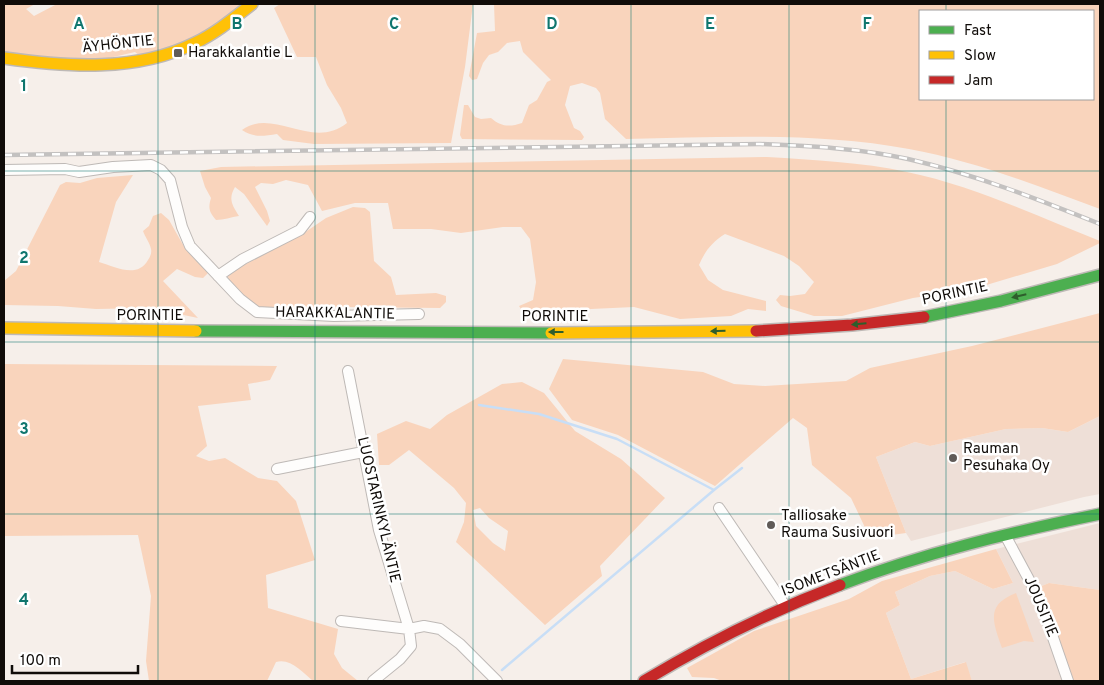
<svg xmlns="http://www.w3.org/2000/svg" width="1104" height="685" font-family="Overpass,sans-serif">
<rect width="100%" height="100%" fill="#f6efea"/>
<path fill="#eedfd7" d="M1100,416V494L1084,497L911,541L906,533L876,457L915,442L930,446L1006,429L1042,428L1068,432Z
M1100,523V590L1049,583L1039,587L1073,681H972L965,662L911,679L886,613L900,605L895,592L930,576L955,571L993,589L1013,583L996,549Z"/>
<path fill="#f9d4bc" fill-rule="evenodd" d="M4,4H35L26,9L34,16L57,4H241L219,23L185,42L141,57L135,52L109,58H4Z
M280,4H473L465,67L451,143L314,144L283,140L277,134C263,136 254,138 242,130C273,107 312,151 347,123L341,108L327,85L316,57H297L274,8Z
M494,4H1100V209C1038,186 975,161 909,149C816,132 720,137 626,139L605,119L600,93L596,88L582,83L570,86L565,105L574,128L580,131L584,137L582,140L462,139L460,135L464,105H468L475,117L481,119L491,118C501,127 510,127 522,123L529,105L537,100L547,82L551,80L523,52L520,41L507,43L498,52L489,55L483,63L477,79L472,80L469,76L477,33L495,31ZM920,11H1093V99H920Z
M767,157C814,160 861,162 907,172C974,186 1037,216 1100,241V243L1057,264L973,289L913,298L842,316H814L781,306L776,300L780,295L790,296L805,294L814,282L799,266L784,256L725,234C712,242 705,251 699,265L708,280L723,290L766,301V311L748,309L731,316L680,319L634,307L591,309L557,315L523,312L519,306L533,300L536,282L530,239L521,227H503L461,233L431,229H393L388,203H355L322,211L308,185L286,180L273,184L261,183L255,187L267,211L270,221L267,226L244,194L235,187C228,199 232,205 239,216C231,217 224,220 216,220C209,212 208,208 211,198L205,187L200,171L221,167Z
M133,175L116,202L99,262C116,267 137,279 148,260C150,257 152,253 151,249C150,243 145,237 143,231L149,226L153,216L161,213L169,220L186,250L208,273L203,278L195,277L177,269L163,281L198,318L150,308L96,309L58,306L4,305V281L16,271L60,185L66,182L80,183L97,178Z
M353,207L365,208L370,212L374,261L391,277L396,295L436,293L446,296V302L440,308L345,307L262,309C249,302 230,289 227,274L304,233L326,218Z
M1100,313V416L1068,432L1042,428L1006,429L930,446L915,442L876,457L906,533L870,538L851,498L812,465L807,428L793,418L715,486L618,435L572,420L549,389L563,359L703,372L734,384L765,386L846,381L870,368L972,346Z
M4,364L277,366L270,380L248,384L251,400L198,406L207,446L196,456L209,461L225,458L258,478L277,481L296,501L315,560L266,575L268,608L338,629L334,654L342,668L358,681H313C302,672 291,658 276,662L267,681H149L146,661L151,596L138,535L4,536Z
M522,382L544,393L575,431L621,459L665,498L600,566L602,576L545,625L456,542L464,522L466,503L454,488L409,450L389,465H379L377,434L406,421L430,429L447,415L502,384ZM480,508L489,518L508,531L505,551L493,543L476,526L473,510Z
M996,549L1013,583L993,589L955,571L930,576L895,592L900,605L886,613L911,679L966,662L972,681H722L714,678L692,677L687,668L754,631L849,599L882,581Z
M1049,583L1100,590V681H1073L1039,587Z
M1016,593L1034,642L1024,641L1002,648C993,622 985,605 1016,593Z"/>
<g fill="none" stroke-linecap="round" stroke-linejoin="round">
<path stroke="#c8def6" stroke-width="2.5" d="M479,405L539,414L617,439L714,490L502,670
M714,490L742,468"/>
<defs>
<path id="street" d="M4,170L65,169L79,172L113,167L151,165L161,170L170,180L182,227L190,246L240,299L257,312L334,316L419,314
M218,276L243,259L300,230L310,217
M348,371L379,530L409,629L411,646L400,659L373,681
M277,469L363,452
M719,508L786,607
M1005,535L1040,600L1068,681
M341,621L409,629L424,626L440,629L460,644L497,681"/>
<path id="fast" d="M924,317L1001,301L1100,275
M196,331L551,333
M840,585C924,553 1012,532 1100,514"/>
<path id="slow" d="M4,58C67,67 137,72 195,43C216,33 234,18 252,4
M4,328L196,331
M551,333L756,331"/>
<path id="jam" d="M756,331L852,325L924,317
M644,681C707,643 771,611 840,585"/>
</defs>
<use href="#street" stroke="#beb9b6" stroke-width="12"/>
<use href="#fast" stroke="#beb9b6" stroke-width="14"/>
<use href="#slow" stroke="#beb9b6" stroke-width="14"/>
<use href="#jam" stroke="#beb9b6" stroke-width="14"/>
<use href="#street" stroke="#fefdfc" stroke-width="10"/>
<use href="#fast" stroke="#4caf50" stroke-width="11"/>
<use href="#slow" stroke="#ffc107" stroke-width="11"/>
<use href="#jam" stroke="#c62828" stroke-width="11"/>
<defs>
<path id="rail" d="M4,155L760,144C809,146 859,148 908,159C974,174 1037,199 1100,224"/>
</defs>
<use href="#rail" stroke="#c3c1c0" stroke-width="4.5"/>
<use href="#rail" stroke="#fff" stroke-width="2.5" stroke-dasharray="8" stroke-linecap="butt"/>
</g>
<defs><path id="oneway-solid" d="M-6-.8H1V-3.2L6.5 0L1 3.2V.8H-6Z" transform="scale(1.25)"/></defs>
<g fill="#2e5e2c">
<use href="#oneway-solid" transform="translate(1019 296) rotate(167)"/>
<use href="#oneway-solid" transform="translate(859 324) rotate(175)"/>
<use href="#oneway-solid" transform="translate(718 331) rotate(179)"/>
<use href="#oneway-solid" transform="translate(556 332) rotate(180)"/>
</g>
<path fill="none" stroke="#0f766e" stroke-width="1" stroke-opacity="0.55" d="M158,4V681M315,4V681M473,4V681M631,4V681M789,4V681M946,4V11M946,99V681M4,171H1100M4,342H1100M4,514H1100"/>
<g fill="#605b58" stroke="#fff" stroke-width="2">
<rect x="173" y="48" width="10" height="10" rx="2.5"/>
<circle cx="953" cy="458" r="5"/>
<circle cx="771" cy="525" r="5"/>
</g>
<g text-anchor="middle" dominant-baseline="central" stroke-width="5" stroke-linejoin="round" paint-order="stroke">
<g font-size="15" fill="#100c09" stroke="#fff">
<text transform="translate(118 45) rotate(-6)">ÄYHÖNTIE</text>
<text transform="translate(955 294) rotate(-12)">PORINTIE</text>
<text transform="translate(335 314) rotate(1)">HARAKKALANTIE</text>
<text x="150" y="316">PORINTIE</text>
<text x="555" y="317">PORINTIE</text>
<text transform="translate(378 510) rotate(77)">LUOSTARINKYLÄNTIE</text>
<text transform="translate(831 574) rotate(-21)">ISOMETSÄNTIE</text>
<text transform="translate(1040 607) rotate(67)">JOUSITIE</text>
</g>
<g font-size="15" fill="#100c09" stroke="#fff" text-anchor="start">
<text x="188" y="53">Harakkalantie L</text>
<text x="963" y="449">Rauman<tspan x="963" dy="17">Pesuhaka Oy</tspan></text>
<text x="781" y="516">Talliosake<tspan x="781" dy="17">Rauma Susivuori</tspan></text>
</g>
</g>
<g font-size="16" text-anchor="middle" font-weight="bold" fill="#0f766e" stroke="#fff" stroke-width="5" stroke-linejoin="round" paint-order="stroke">
<text x="79" y="29">A</text>
<text x="237" y="29">B</text>
<text x="394" y="29">C</text>
<text x="552" y="29">D</text>
<text x="710" y="29">E</text>
<text x="867" y="29">F</text>
<text x="24" y="91">1</text>
<text x="24" y="263">2</text>
<text x="24" y="434">3</text>
<text x="24" y="605">4</text>
</g>
<rect width="1104" height="685" fill="none" stroke="#100c09" stroke-width="10"/>
<rect x="919" y="10" width="175" height="90" fill="#ffffff" stroke="#9f9e9d"/>
<rect x="929" y="26" width="25" height="8" fill="#4caf50" stroke="#9f9e9d"/>
<text x="964" y="35" font-size="15" fill="#100c09">Fast</text>
<rect x="929" y="51" width="25" height="8" fill="#ffc107" stroke="#9f9e9d"/>
<text x="964" y="60" font-size="15" fill="#100c09">Slow</text>
<rect x="929" y="76" width="25" height="8" fill="#c62828" stroke="#9f9e9d"/>
<text x="964" y="85" font-size="15" fill="#100c09">Jam</text>
<path d="M12 665v8h126v-8" fill="none" stroke="#100c09" stroke-width="2.5"/>
<text x="20" y="665" font-size="15" fill="#100c09" stroke="#ffffff" stroke-width="4" paint-order="stroke">100 m</text>
</svg>
